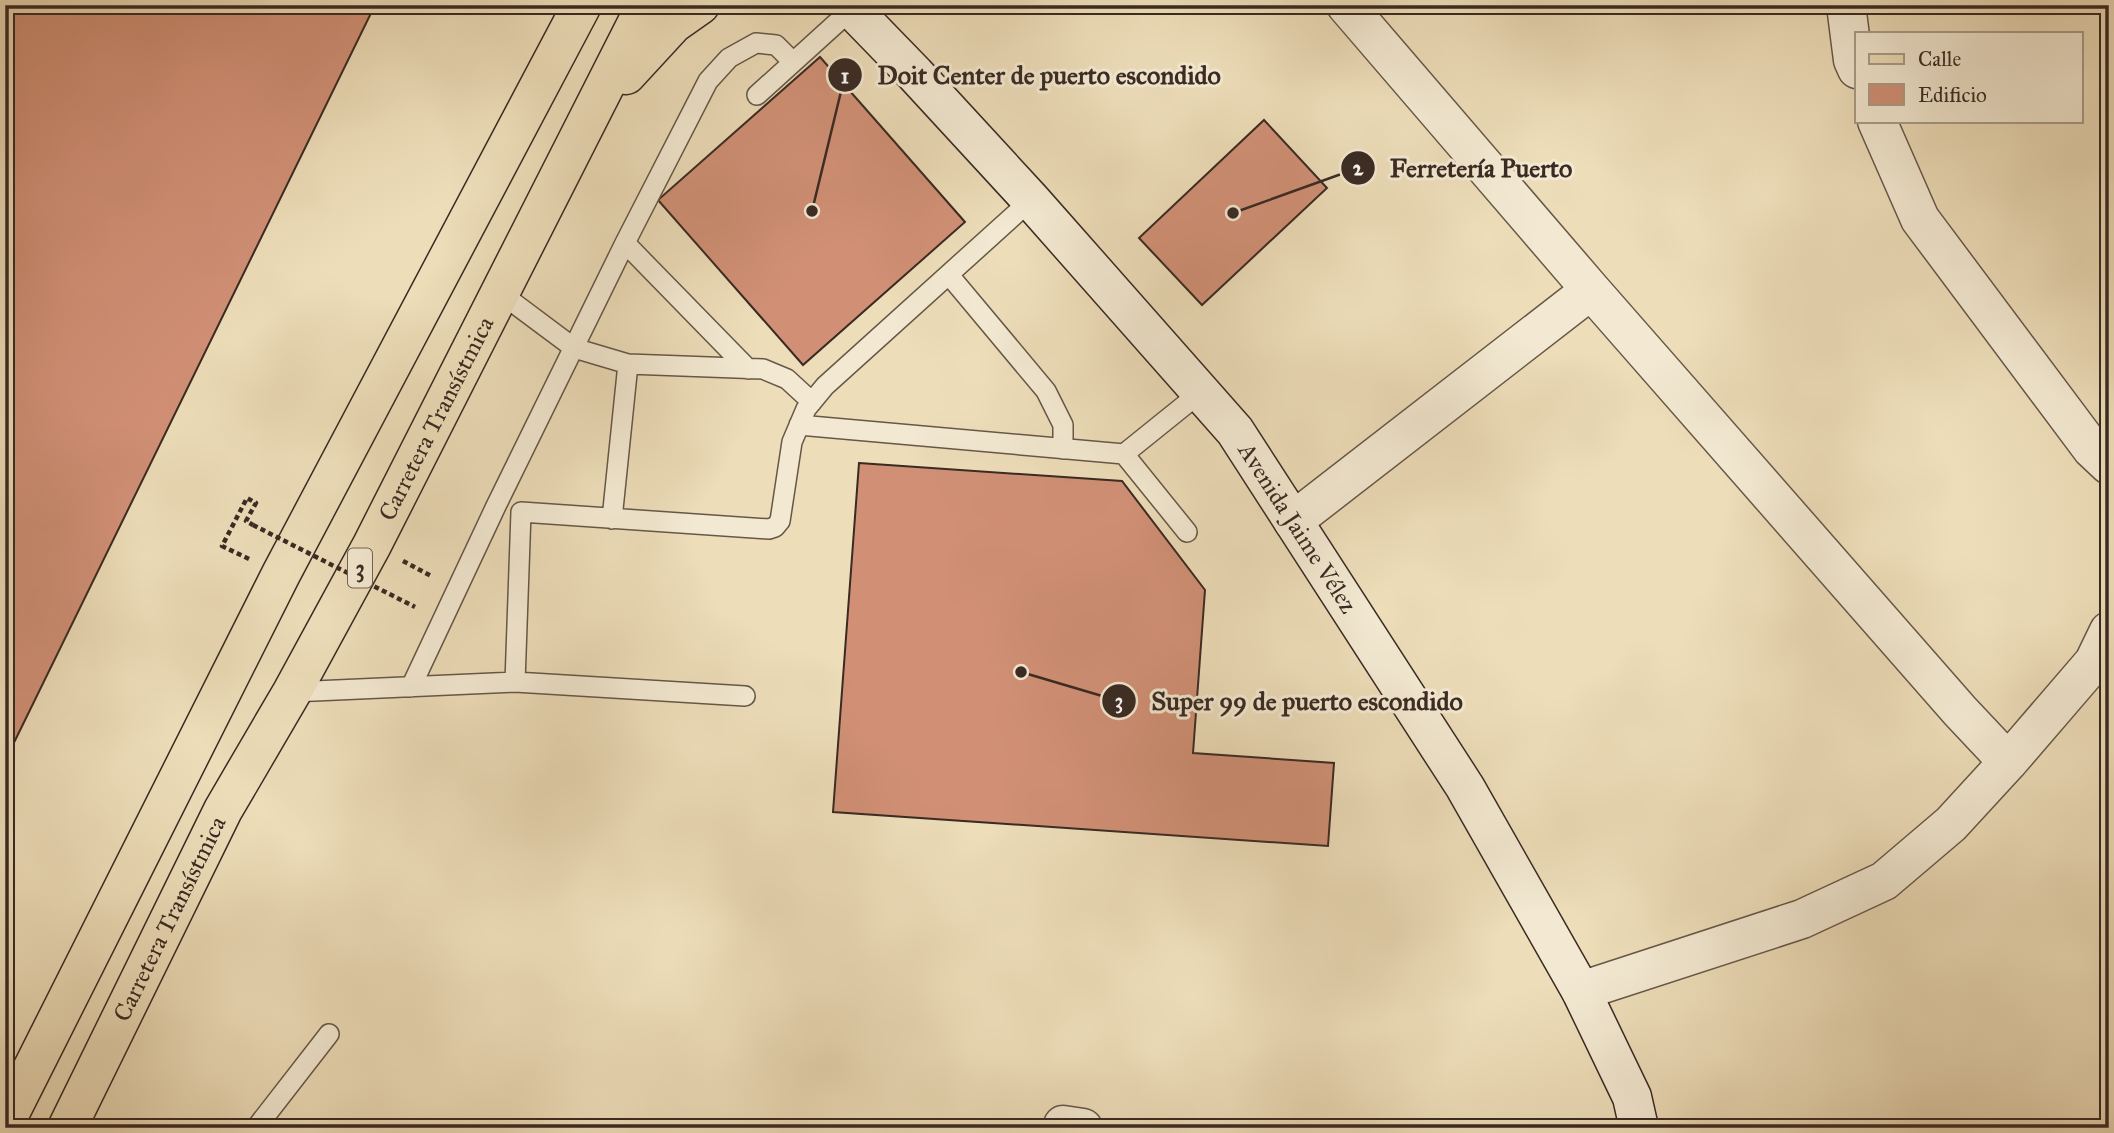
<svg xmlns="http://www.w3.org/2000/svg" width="2114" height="1133" font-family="'IM FELL Great Primer',serif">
<rect width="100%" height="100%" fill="#edddb9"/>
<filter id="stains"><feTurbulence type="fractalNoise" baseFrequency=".00286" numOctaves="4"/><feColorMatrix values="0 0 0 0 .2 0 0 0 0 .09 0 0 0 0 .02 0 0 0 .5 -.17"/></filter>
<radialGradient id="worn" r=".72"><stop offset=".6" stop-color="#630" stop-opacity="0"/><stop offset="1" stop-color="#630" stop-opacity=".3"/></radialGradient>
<path fill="#d19076" stroke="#392a23" stroke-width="2" d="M5,5H375L5,761Z
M820,57L965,222L803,365L658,200Z
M1264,120L1327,188L1202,305L1139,238Z
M859,463L1122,481L1205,590L1193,753L1334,763L1328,846L833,812Z"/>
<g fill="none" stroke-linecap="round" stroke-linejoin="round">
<defs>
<path id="lane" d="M757,95L852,9
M625,243L748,369
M949,275L1046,391L1063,425V449
M499,292L574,348L628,364L763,369L787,379L812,402
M799,425L1124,454L1201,392
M1124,454L1187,532
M612,519L628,364
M515,682L521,512L769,529L775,527L780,521L792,442L806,409L825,386L1031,200
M411,687L496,506L625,243L708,81L729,58L756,43L776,45L793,62
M292,692L515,682L745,696
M256,1128L329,1034"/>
<path id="street" d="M1346,5L1591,290L1960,711L2008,762
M1846,5L1853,60L1857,69
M1877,121L1920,219L2092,449L2109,465
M1293,521L1591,290
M1581,991L1802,919L1884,881L1951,824L2008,762L2094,662L2109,631
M1063,1125L1083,1128"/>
<g id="secondary">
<path id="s1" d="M848,5L915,74L1031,200L1235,431L1465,787L1581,991L1632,1097L1639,1128"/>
</g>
<g id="primary">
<path d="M626,75L673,24L700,5"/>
<path d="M5,1123L281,574L582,5"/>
<path id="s2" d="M67,1128L223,810L292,692L372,545L646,5"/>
</g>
</defs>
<use href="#lane" stroke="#665748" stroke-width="22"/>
<use href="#street" stroke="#665748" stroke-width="41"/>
<use href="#secondary" stroke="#392a23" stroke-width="41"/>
<use href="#primary" stroke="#392a23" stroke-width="41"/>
<path stroke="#392a23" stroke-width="4.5" stroke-dasharray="5 3.5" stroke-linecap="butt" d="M249,559L222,546L247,498L256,503L246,521L253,525
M403,561L433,577"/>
<use href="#lane" stroke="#f3e9d2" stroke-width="19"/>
<use href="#street" stroke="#f3e9d2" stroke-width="38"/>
<use href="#secondary" stroke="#f3e9d2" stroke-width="38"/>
<use href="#primary" stroke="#edddb9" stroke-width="38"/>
<path stroke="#392a23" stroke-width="4.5" stroke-dasharray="5 3.5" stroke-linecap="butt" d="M253,525L415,607"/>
</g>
<g text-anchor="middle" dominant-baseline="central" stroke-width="6" stroke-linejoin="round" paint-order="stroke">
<rect fill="#f3e9d2" stroke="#716358" stroke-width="2" x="348" y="548.5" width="24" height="39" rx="5"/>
<g font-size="23" font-weight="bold" fill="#392a23">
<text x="360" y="568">3</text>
</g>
<g font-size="24" fill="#392a23" stroke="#f3e9d2">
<text stroke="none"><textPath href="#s2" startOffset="800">Carretera Transístmica</textPath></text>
<text stroke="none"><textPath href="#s1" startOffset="691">Avenida Jaime Vélez</textPath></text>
<text stroke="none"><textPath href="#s2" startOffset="233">Carretera Transístmica</textPath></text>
</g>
</g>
<path fill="none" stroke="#392a23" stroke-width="2.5" d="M812 211L845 75M1233 213L1358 168M1021 672L1119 701"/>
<g fill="#392a23" stroke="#f3e9d2" stroke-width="2.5">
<circle cx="812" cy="211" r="7"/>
<circle cx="1233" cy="213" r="7"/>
<circle cx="1021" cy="672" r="7"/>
<circle cx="845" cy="75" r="18"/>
<circle cx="1358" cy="168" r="18"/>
<circle cx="1119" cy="701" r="18"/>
</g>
<g font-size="21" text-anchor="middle" font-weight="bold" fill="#fff">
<text x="845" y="83">1</text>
<text x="1358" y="175">2</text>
<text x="1119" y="708">3</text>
</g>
<g font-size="26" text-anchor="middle" font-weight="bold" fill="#392a23" stroke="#f3e9d2" stroke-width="6" stroke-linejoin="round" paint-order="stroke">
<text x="1049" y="84">Doit Center de puerto escondido</text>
<text x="1481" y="177">Ferretería Puerto</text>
<text x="1307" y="710">Super 99 de puerto escondido</text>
</g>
<rect width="2114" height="1133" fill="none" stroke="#edddb9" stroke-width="28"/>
<rect x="7" y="7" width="2100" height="1119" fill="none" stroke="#392a23" stroke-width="3.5"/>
<rect x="14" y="14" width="2086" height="1105" fill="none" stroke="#392a23" stroke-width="2"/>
<rect x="1855" y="32" width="228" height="91" fill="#f3e9d2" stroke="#a99d8c" stroke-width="2"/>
<rect x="1869" y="54" width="35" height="10" fill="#edddb9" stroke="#a99d8c" stroke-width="2"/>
<text x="1918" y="66" font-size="21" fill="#392a23">Calle</text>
<rect x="1869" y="84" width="35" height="21" fill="#d19076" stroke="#a99d8c" stroke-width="2"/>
<text x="1918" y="102" font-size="21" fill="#392a23">Edificio</text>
<rect width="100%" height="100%" filter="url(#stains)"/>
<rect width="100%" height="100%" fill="url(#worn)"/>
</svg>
